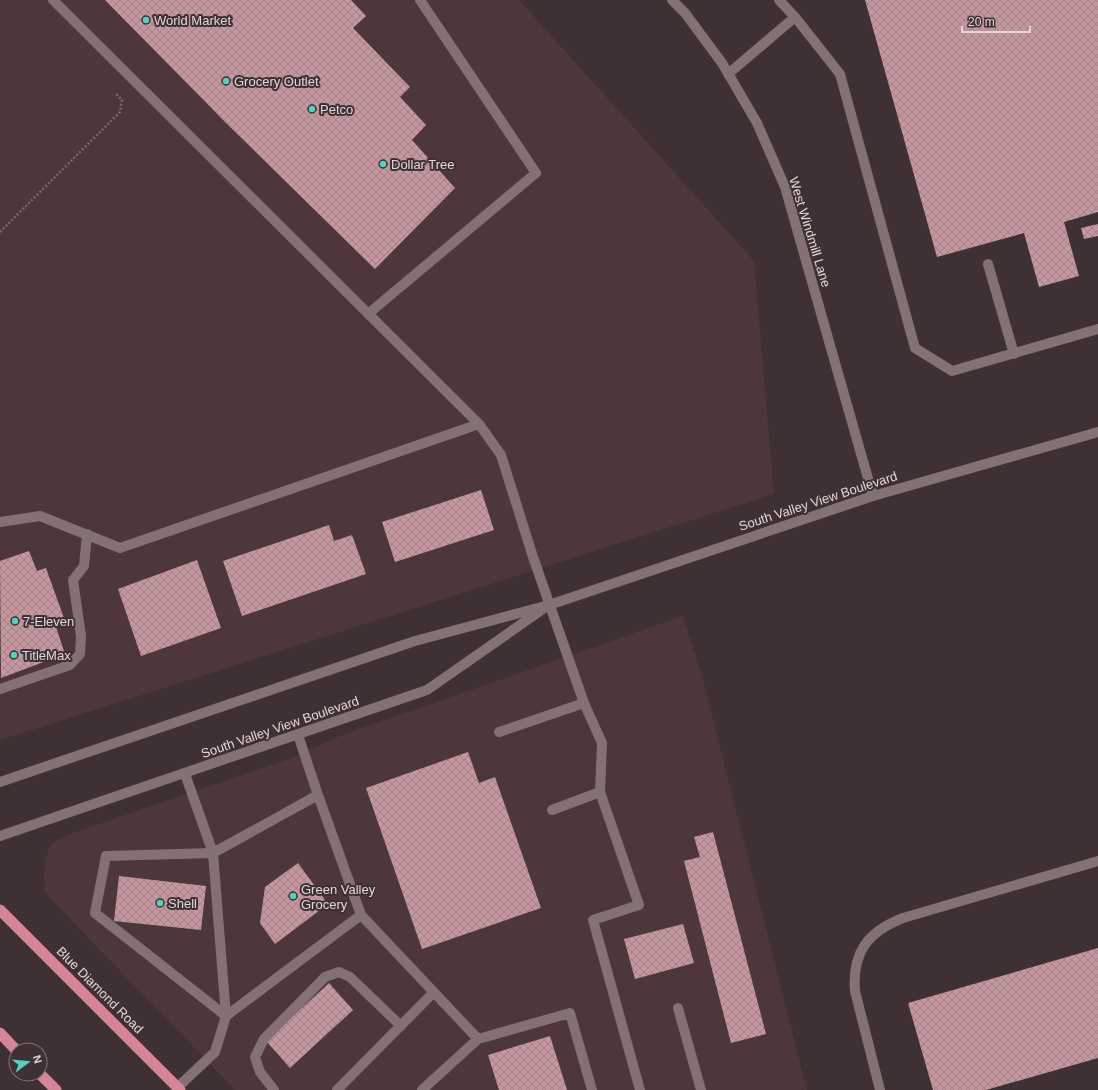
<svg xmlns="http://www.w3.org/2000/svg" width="1098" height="1090" font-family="Arial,sans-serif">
<defs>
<pattern id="building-cross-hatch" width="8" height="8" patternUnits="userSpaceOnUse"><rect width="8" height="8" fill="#c4969e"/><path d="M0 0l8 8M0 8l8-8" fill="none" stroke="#a48087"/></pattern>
</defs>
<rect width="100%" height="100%" fill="#3f3033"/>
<path fill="#4d373b" d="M0,0H519L754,261L774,494L0,740Z
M683,616L701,673L807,1090H235L45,893L44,871L46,857L51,844L67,835L294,757L342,735Z"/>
<path fill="url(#building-cross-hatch)" d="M105,0H351L366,16L353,28L410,87L400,97L426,125L412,140L455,188L375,269L225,122Z
M865,0H1098V212L1064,222L1079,276L1039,287L1024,233L937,257Z
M1098,224V236L1084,239L1081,228Z
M481,490L494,530L395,562L382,522Z
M329,525L334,541L352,535L366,574L242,616L223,561Z
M29,551L37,571L46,568L65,621L55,624L65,654L1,678L0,561Z
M197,560L221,628L141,656L118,589Z
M468,752L479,783L495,777L541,908L422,949L366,788Z
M713,832L766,1034L731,1043L684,861L700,857L694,837Z
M298,863L328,904L275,944L260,923L265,887Z
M119,876L206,886L201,930L114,921Z
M683,924L694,963L635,979L624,939Z
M1098,948V1058L986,1090H933L908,1003Z
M329,983L353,1010L290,1068L266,1041Z
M550,1036L567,1090H499L488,1055Z"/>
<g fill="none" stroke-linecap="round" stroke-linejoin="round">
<path stroke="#776a6c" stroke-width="2.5" stroke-dasharray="2 2" stroke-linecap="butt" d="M0,232L120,112L122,100L115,93"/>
<path stroke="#837174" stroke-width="10" d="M53,0L479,424L501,455L533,557L584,703L602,743L600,792L639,905L593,920L640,1090
M779,0L795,17
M728,74L795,17L840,74L915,348L952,371L1098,329
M988,264L1014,354
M368,314L536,173L420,0
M0,522L40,516L120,548L479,424
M0,689L70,665L80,654L81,636L73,580L84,566L87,534
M499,732L584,703
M185,774L213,853L318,795L298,735
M318,795L361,915L478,1039L570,1013L592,1090
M552,810L600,792
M678,1008L701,1090
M178,1087L215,1052L226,1016L95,913L106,856L213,853L226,1016L361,915
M274,1090L260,1072L255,1057L264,1039L325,977L339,972L350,977L401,1026
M337,1090L434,992
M422,1090L478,1039
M880,1090L855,991C852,953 867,932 903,918L1098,861"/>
<path stroke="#837174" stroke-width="10" d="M672,0L685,13L722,63L757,123L785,187L873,496"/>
<path stroke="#837174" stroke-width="10" d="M0,782L415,641L549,605L873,496L1098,432
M0,836L427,690L543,609"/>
<path stroke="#d48596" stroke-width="11" d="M0,910L180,1090
M0,1033L16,1050
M40,1074L56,1090"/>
</g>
<g fill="#56cec2" stroke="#3f3033" stroke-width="1.5">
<circle cx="146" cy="20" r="4"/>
<circle cx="226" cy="81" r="4"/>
<circle cx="312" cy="109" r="4"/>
<circle cx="383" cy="164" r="4"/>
<circle cx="15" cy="621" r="4"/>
<circle cx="14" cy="655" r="4"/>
<circle cx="293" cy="896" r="4"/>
<circle cx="160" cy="903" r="4"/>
</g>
<g text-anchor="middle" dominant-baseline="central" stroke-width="4" stroke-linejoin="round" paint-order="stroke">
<g font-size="13" fill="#e1d7d8" stroke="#3f3033" text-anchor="start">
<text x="154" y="20">World Market</text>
<text x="234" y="81">Grocery Outlet</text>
<text x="320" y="109">Petco</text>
<text x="391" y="164">Dollar Tree</text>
<text x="23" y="621">7-Eleven</text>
<text x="22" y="655">TitleMax</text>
<text x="301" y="889">Green Valley<tspan x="301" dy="15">Grocery</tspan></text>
<text x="168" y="903">Shell</text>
</g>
<g font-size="13" fill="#e1d7d8" stroke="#3f3033">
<text transform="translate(810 232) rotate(73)">West Windmill Lane</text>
<text transform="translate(818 501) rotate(-18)">South Valley View Boulevard</text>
<text transform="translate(280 727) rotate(-19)">South Valley View Boulevard</text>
<text transform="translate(100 990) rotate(45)">Blue Diamond Road</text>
</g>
</g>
<g transform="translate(28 1062) rotate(74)"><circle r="19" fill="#3f3033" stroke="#807375"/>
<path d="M0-3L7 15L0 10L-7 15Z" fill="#56cec2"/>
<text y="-6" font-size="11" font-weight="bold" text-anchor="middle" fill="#e1d7d8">N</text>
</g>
<path d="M962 26v6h68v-6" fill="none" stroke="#e1d7d8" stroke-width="2"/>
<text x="968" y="26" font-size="12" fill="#e1d7d8" stroke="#3f3033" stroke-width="3" paint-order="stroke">20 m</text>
</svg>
